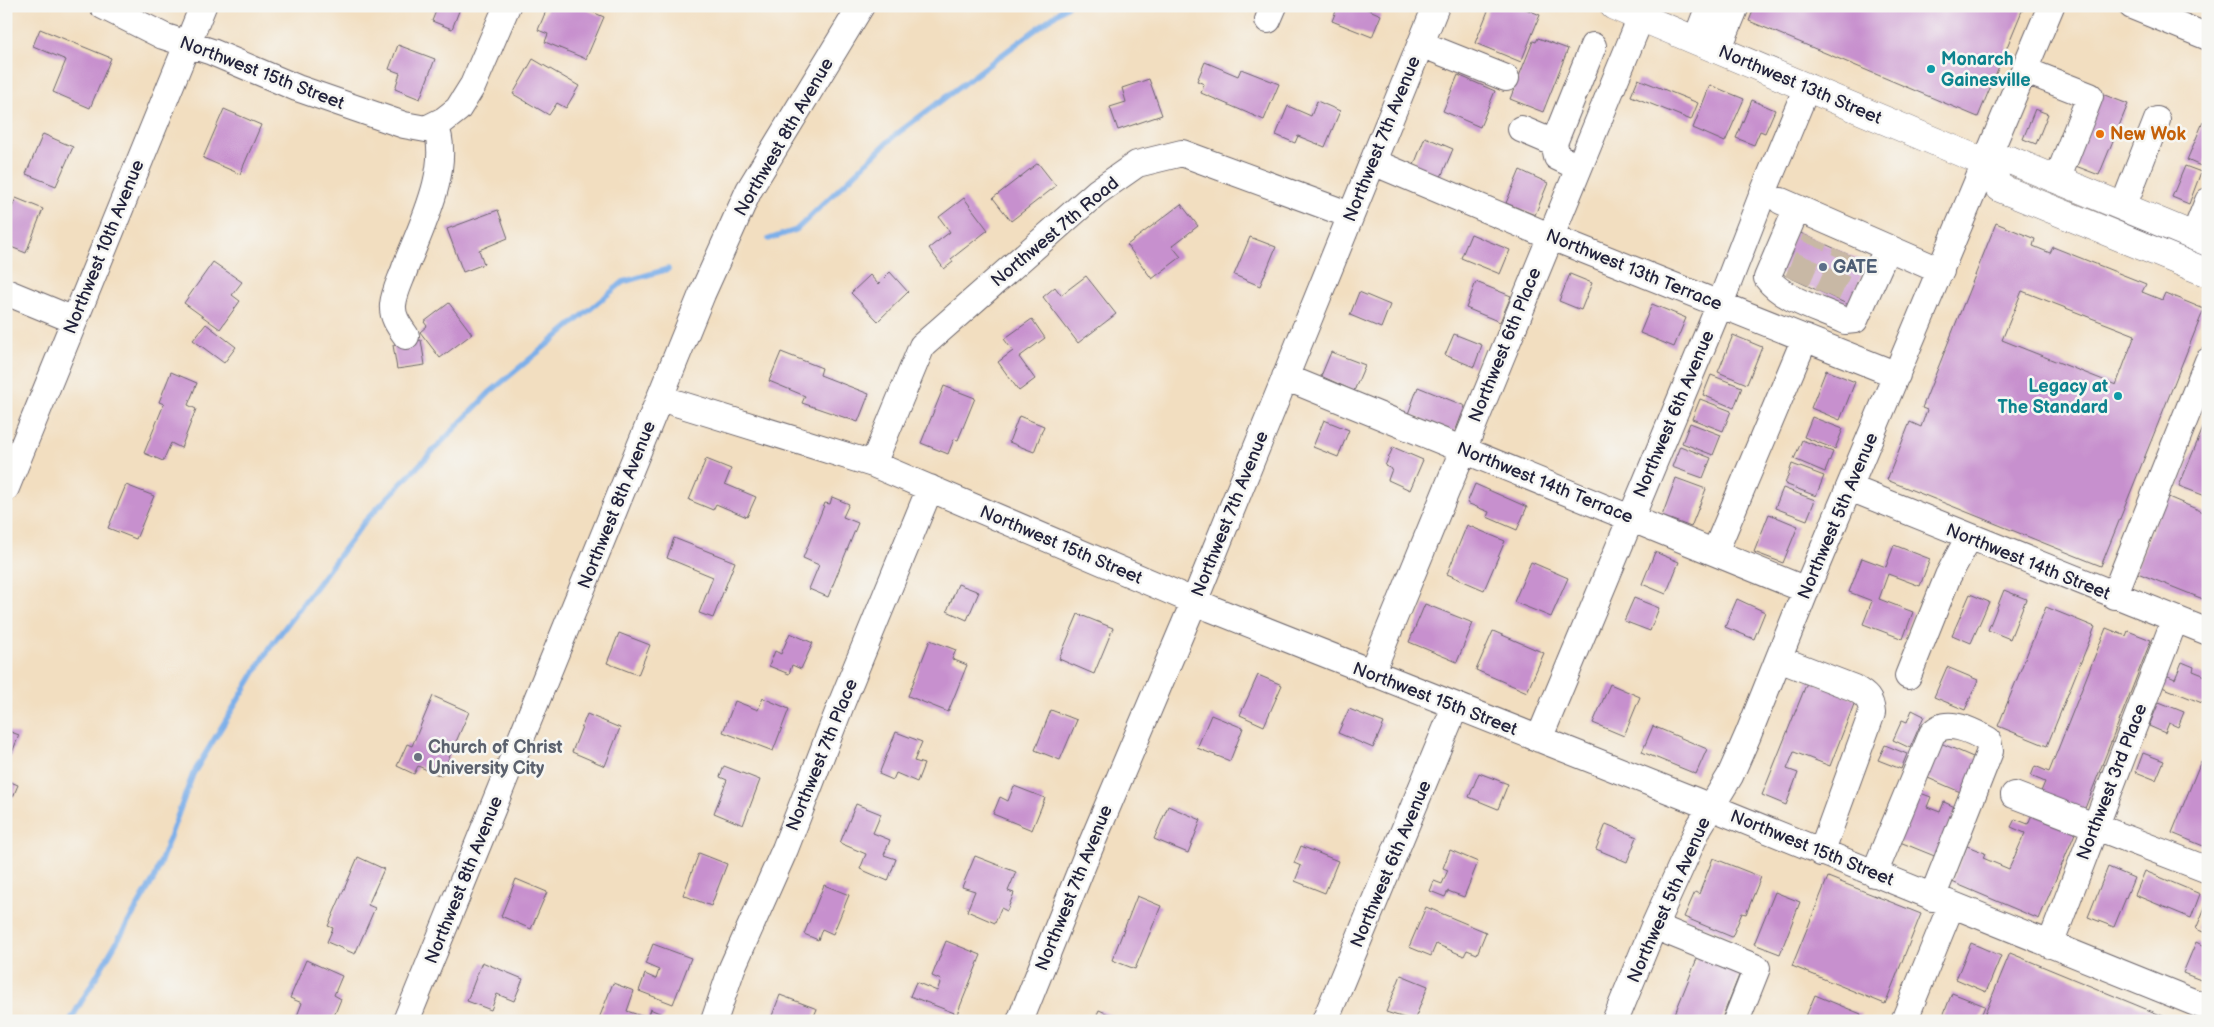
<svg xmlns="http://www.w3.org/2000/svg" width="2214" height="1027" font-family="'Balsamiq Sans',sans-serif">
<rect width="100%" height="100%" fill="#f6f6f2"/>
<filter id="ink" filterUnits="userSpaceOnUse"><feTurbulence type="fractalNoise" baseFrequency=".02" numOctaves="2"/><feDisplacementMap in="SourceGraphic" scale="10" xChannelSelector="R" yChannelSelector="G"/><feConvolveMatrix kernelMatrix="1 2 1 2 8 2 1 2 1" color-interpolation-filters="sRGB"/></filter>
<filter id="wash" filterUnits="userSpaceOnUse"><feTurbulence type="fractalNoise" baseFrequency=".0096" numOctaves="4" result="noise"/><feDisplacementMap in="SourceGraphic" scale="20" xChannelSelector="R" yChannelSelector="G"/><feGaussianBlur stdDeviation="1.12" result="paint"/><feColorMatrix in="noise" values="0 0 0 0 0 0 0 0 0 0 0 0 0 0 0 0 0 1.4 0 .05"/><feComposite in="paint" operator="in"/></filter>
<g filter="url(#wash)">
<rect width="100%" height="100%" fill="#f2dec0"/>
<g fill="none" stroke-linecap="round" stroke-linejoin="round">
<path stroke="#7cafe9" stroke-width="5.5" d="M769,239L796,230L894,136L1067,6
M70,1021L155,877L193,774L271,646L365,521L490,392L623,282L668,269"/>
</g>
<g id="blocks">
<path fill="#c790ce" fill-rule="evenodd" d="M426,6H461L452,29L432,21L436,11Z
M548,6H578L604,17L586,59L545,42L548,34L538,30Z
M1338,6H1360L1381,15L1372,37L1332,21Z
M1490,6H1519L1540,15L1521,62L1475,43Z
M1755,6H2024L1978,117L1749,21Z
M40,29L111,58L90,108L53,92L66,60L33,46Z
M1538,38L1568,49L1543,112L1510,99L1533,41L1536,42Z
M398,45L435,59L420,99L395,89L400,73L389,69Z
M533,59L579,86L566,108L557,103L549,115L513,94Z
M1205,62L1238,76L1241,69L1279,84L1264,120L1201,93L1204,84L1197,81Z
M1458,75L1495,91L1480,127L1443,111Z
M1149,79L1162,115L1118,130L1110,107L1126,102L1122,88Z
M1638,79L1698,103L1691,120L1631,96Z
M1710,85L1744,99L1725,142L1693,128Z
M2102,94L2128,104L2099,175L2073,165Z
M1752,100L1775,110L1765,133L1760,131L1754,145L1736,138Z
M1317,101L1340,111L1325,147L1298,136L1295,143L1276,135L1288,106L1311,116Z
M224,109L261,125L240,174L203,158Z
M2035,109L2048,114L2036,144L2023,139Z
M2203,122L2208,123V155L2203,167L2187,160Z
M43,134L73,147L56,186L26,174Z
M1425,137L1453,149L1441,177L1414,165Z
M1038,163L1056,186L1011,221L993,198Z
M2185,166L2201,172L2189,204L2172,197Z
M1520,170L1548,183L1535,215L1506,203Z
M16,198L43,209L26,253L6,245L9,227L6,226V222Z
M964,198L988,230L951,259L953,262L944,269L929,248L950,232L939,217Z
M1181,204L1198,226L1172,246L1181,257L1152,279L1127,245Z
M498,210L508,238L479,250L484,264L463,272L447,229Z
M1996,223L2035,239L2033,246L2050,253L2053,247L2146,284L2142,292L2162,300L2165,293L2204,309L2101,566L1887,480L1910,422L1921,427L1927,410L1922,408ZM2022,291L2135,335L2116,385L2002,340Z
M1796,231L1867,263L1849,305L1778,272Z
M1471,234L1510,250L1500,274L1461,258Z
M1250,237L1276,247L1260,286L1234,275Z
M213,262L242,282L232,295L240,301L220,329L184,303Z
M890,272L908,292L878,321L851,293L870,275L878,284Z
M1570,274L1592,283L1581,310L1559,301Z
M1086,276L1116,314L1078,343L1043,297L1055,287L1061,295Z
M1476,282L1511,296L1500,322L1466,308Z
M1359,292L1390,305L1381,328L1350,315Z
M449,303L472,334L440,358L420,332L427,326L424,322Z
M1652,304L1686,318L1674,347L1640,333Z
M1032,319L1045,338L1019,357L1035,379L1019,391L998,362L1013,351L1004,339Z
M206,324L236,347L224,363L193,340Z
M1454,334L1482,345L1474,367L1445,355Z
M1733,335L1762,347L1747,384L1718,372Z
M421,340L425,365L397,369L393,345Z
M781,352L822,368L820,375L869,394L858,422L802,403L805,396L769,381Z
M1331,352L1365,365L1354,391L1321,376Z
M1826,370L1855,382L1840,420L1811,408Z
M171,372L197,383L188,405L196,409L181,448L171,443L163,461L144,453L164,404L159,402Z
M1711,375L1742,387L1734,408L1703,395Z
M944,386L975,398L958,440L954,439L948,454L921,443Z
M1418,387L1465,406L1455,432L1408,414Z
M1700,399L1731,411L1723,431L1692,419Z
M1019,416L1044,426L1034,452L1009,442Z
M2208,416V497L2179,486Z
M1812,417L1843,429L1835,449L1804,437Z
M1324,420L1349,430L1338,457L1313,447Z
M1690,423L1721,435L1713,455L1682,443Z
M1802,440L1833,452L1825,472L1794,459Z
M1680,446L1711,458L1703,478L1672,467Z
M1393,447L1423,460L1410,490L1388,480L1392,469L1385,466Z
M706,459L731,469L725,484L756,497L747,517L716,504L713,510L689,500Z
M1792,464L1824,476L1816,496L1785,484Z
M1676,478L1706,489L1691,527L1662,516Z
M1475,484L1527,507L1517,530L1487,517L1489,512L1467,503Z
M126,485L154,496L136,539L108,528Z
M1783,488L1815,500L1807,520L1775,508Z
M2166,496L2208,514V601L2135,572Z
M832,497L849,504L843,517L858,523L828,597L809,589L819,565L803,558L825,503L830,504Z
M1769,514L1798,526L1783,563L1754,552Z
M1467,525L1505,541L1484,590L1447,574Z
M674,538L735,562L713,618L699,613L713,577L667,558Z
M1894,545L1930,559L1920,586L1888,574L1879,599L1913,612L1903,639L1863,624L1872,601L1849,592L1862,558L1886,567Z
M1655,552L1679,562L1666,594L1642,584Z
M1531,562L1568,578L1551,617L1514,602Z
M958,584L979,592L967,620L947,611Z
M2004,590L2026,599L2010,639L1988,630Z
M1970,594L1989,602L1971,643L1952,635Z
M1634,598L1659,608L1650,631L1624,621Z
M1737,599L1765,612L1754,639L1725,627Z
M1425,604L1473,623L1457,662L1409,642Z
M2046,607L2095,627L2047,746L1998,726Z
M1078,614L1113,628L1094,674L1059,659Z
M2106,628L2126,636L2128,631L2151,640L2084,811L2040,794L2045,782L2031,776L2035,766L2049,772Z
M1493,631L1544,653L1527,692L1476,670Z
M619,633L650,645L638,675L607,663Z
M790,633L813,643L801,669L792,665L789,674L769,666L775,651L781,654Z
M930,640L956,650L952,659L967,665L948,712L908,696Z
M2182,662L2194,667L2193,671L2208,677L2207,705L2162,687L2166,675L2175,679Z
M1947,667L1978,680L1965,710L1934,697Z
M1258,675L1282,685L1264,726L1240,715Z
M1808,680L1856,699L1830,766L1794,752L1787,769L1798,773L1786,805L1762,795Z
M1610,684L1640,697L1624,736L1593,723Z
M433,696L469,712L441,776L418,766L414,774L397,766L407,744L412,746Z
M763,698L789,709L773,751L723,732L735,701L758,710Z
M2159,702L2184,712L2178,727L2169,723L2165,733L2149,726Z
M1349,709L1384,723L1373,748L1338,733Z
M1051,710L1077,720L1060,760L1035,750Z
M1912,710L1924,716L1910,748L1893,740L1902,720L1907,722Z
M587,714L620,728L605,766L572,752Z
M1211,715L1243,728L1230,761L1197,748Z
M1653,726L1707,749L1696,774L1642,752Z
M6,730L19,735L6,768Z
M896,732L922,742L914,761L924,764L917,782L896,773L893,780L879,774Z
M1936,741L1980,760L1965,794L1921,775Z
M1885,745L1907,754L1901,769L1878,760Z
M2143,753L2164,761L2156,780L2136,772Z
M2201,761L2208,764V848L2172,833Z
M724,766L760,780L743,825L714,813L727,780L720,777Z
M1479,773L1508,784L1498,809L1469,797Z
M6,780L18,785L13,797L6,795Z
M1014,786L1045,798L1032,830L993,814L1000,797L1008,801Z
M1915,791L1931,797L1927,807L1940,812L1944,802L1957,808L1937,857L1895,840Z
M856,804L881,814L873,833L890,840L884,855L896,859L888,881L860,869L866,854L840,843Z
M1168,806L1201,820L1188,853L1154,839Z
M2033,812L2076,831L2039,919L1952,882L1967,846L1985,853L1983,858L2009,869L2025,833L2011,827L2015,819L2028,824Z
M1606,824L1637,837L1627,862L1596,849Z
M1301,846L1338,861L1325,893L1295,881L1301,866L1294,863Z
M1450,850L1478,862L1464,897L1448,891L1445,897L1430,891L1434,881L1442,884L1448,870L1443,868Z
M699,853L727,864L711,906L683,895Z
M975,856L1016,872L1008,891L1014,893L1007,911L1001,908L995,923L967,911L975,891L962,887Z
M358,857L384,869L368,905L375,908L355,954L327,942L333,928L328,926Z
M1713,858L1761,877L1746,914L1742,913L1732,937L1684,917L1695,892L1699,894Z
M2108,867L2134,878L2114,927L2088,917Z
M2145,871L2200,894L2191,918L2135,895Z
M1828,877L1921,914L1885,1004L1792,966Z
M516,879L547,892L531,929L501,916Z
M824,885L849,895L833,934L822,929L818,940L804,934Z
M1775,892L1800,902L1780,954L1754,944Z
M1137,896L1161,906L1135,969L1112,960Z
M2208,900V934L2196,929Z
M1426,907L1486,932L1477,954L1467,950L1464,956L1436,944L1431,956L1409,947Z
M946,941L981,955L957,1014L910,996L916,982L937,991L941,980L932,976Z
M2196,942L2208,948V983L2183,973Z
M1971,943L2001,956L1986,992L1956,979Z
M653,944L691,958L673,1004L639,991L645,974L656,979L659,970L645,964Z
M1700,951L1742,968L1721,1021H1672Z
M2010,953L2175,1021H1982Z
M306,960L342,976L334,995L341,999L332,1021H295L302,1003L290,998Z
M482,962L523,979L514,1001L497,994L491,1010L467,1001Z
M1401,975L1428,986L1414,1021L1386,1012Z
M613,983L634,991L627,1011L647,1018L650,1009L664,1015L661,1021H598Z
M1952,993L1985,1006L1979,1021H1941Z
M780,995L817,1009L812,1021H770Z
M1815,995L1861,1014L1858,1021H1804Z
M1099,1010L1125,1021H1094Z"/>
</g>
</g>
<g filter="url(#ink)">
<use href="#blocks" fill-opacity="0" stroke="#6b646a" stroke-width="1"/>
<g fill="none" stroke-linecap="round" stroke-linejoin="round">
<path stroke="#c8b8a5" stroke-width="26" stroke-dasharray="26 13" stroke-linecap="butt" d="M1797,281L1815,239
M1827,295L1846,253"/>
<defs>
<path id="minor" d="M103,6L163,36L212,52L297,88L404,125L426,129L444,120L458,109L473,85L507,6
M2132,6L2208,37
M1268,20L1274,6
M1696,40L1709,6
M1421,44L1506,78
M1718,50L1736,6
M2024,70L2090,96L2057,180
M1521,129L1554,143
M1373,162L1549,236L1897,375
M1578,167L1557,157L1554,143L1593,46
M1781,201L1941,271
M2123,207L2157,120
M1797,208L1767,278C1783,300 1820,309 1845,321L1855,320L1887,249
M2194,236L2208,201
M6,292L74,320
M406,336C399,326 392,317 393,305C394,292 401,280 405,268C420,229 453,166 435,125
M1285,377L1806,590
M660,398L873,464L1212,609L1691,799L2208,1008
M873,464L922,346L1097,192L1137,164L1182,153L1350,215
M6,488L203,6
M1850,488L2208,632
M1715,552L1805,338
M2114,596L2208,361
M1779,659L1854,688C1866,695 1871,699 1872,713L1821,853
M1371,674L1641,17
M1908,676L1948,576L1969,537
M1539,739L1720,304L1763,193L1807,87
M2014,795L2208,870
M1874,874L1932,734C1945,717 1973,731 1988,740L1990,751L1932,898
M1654,926L1757,968L1736,1021
M2050,945L2175,619
M406,1021L702,294L749,190L861,6
M714,1021L732,968L785,849L842,702L930,488
M1020,1021L1086,857L1194,602L1436,6
M1325,1021L1455,707
M1615,1021L1654,926L1699,827L1730,776L1748,735L1806,590L2051,6
M1904,1021L1951,906"/>
<path id="major" d="M1614,6L1986,163L2010,160L2208,242
M1986,163L2000,188L2208,273"/>
</defs>
<use href="#minor" stroke="#6b646a" stroke-width="28"/>
<use href="#major" stroke="#6b646a" stroke-width="29"/>
<use href="#minor" stroke="#fff" stroke-width="26"/>
<use href="#major" stroke="#fff" stroke-width="28"/>
</g>
</g>
<g fill="#0f9aa8" stroke="#f6f6f2" stroke-width="2">
<circle cx="1931" cy="69" r="5"/>
<circle cx="2118" cy="396" r="5"/>
</g>
<circle fill="#e8710a" stroke="#f6f6f2" stroke-width="2" cx="2100" cy="134" r="5"/>
<circle fill="#5c6f8a" stroke="#f6f6f2" stroke-width="2" cx="1823" cy="267" r="5"/>
<circle fill="#6b7280" stroke="#f6f6f2" stroke-width="2" cx="418" cy="757" r="5"/>
<g text-anchor="middle" dominant-baseline="central" stroke-width="5" stroke-linejoin="round" paint-order="stroke">
<g font-size="18" font-weight="bold" fill="#0d838f" stroke="#f6f6f2" text-anchor="start">
<text x="1941" y="59">Monarch<tspan x="1941" dy="21">Gainesville</tspan></text>
<text x="2108" y="386" text-anchor="end">Legacy at<tspan x="2108" dy="21">The Standard</tspan></text>
</g>
<g font-size="18" fill="#22223b" stroke="#f6f6f2">
<text transform="translate(262 73) rotate(21)">Northwest 15th Street</text>
<text transform="translate(1800 85) rotate(23)">Northwest 13th Street</text>
<text transform="translate(784 137) rotate(-60)">Northwest 8th Avenue</text>
<text transform="translate(1382 139) rotate(-68)">Northwest 7th Avenue</text>
<text transform="translate(1055 232) rotate(-40)">Northwest 7th Road</text>
<text transform="translate(104 247) rotate(-68)">Northwest 10th Avenue</text>
<text transform="translate(1634 270) rotate(22)">Northwest 13th Terrace</text>
<text transform="translate(1505 345) rotate(-68)">Northwest 6th Place</text>
<text transform="translate(1674 414) rotate(-67)">Northwest 6th Avenue</text>
<text transform="translate(1545 483) rotate(22)">Northwest 14th Terrace</text>
<text transform="translate(617 505) rotate(-68)">Northwest 8th Avenue</text>
<text transform="translate(1230 514) rotate(-68)">Northwest 7th Avenue</text>
<text transform="translate(1838 516) rotate(-67)">Northwest 5th Avenue</text>
<text transform="translate(1061 545) rotate(23)">Northwest 15th Street</text>
<text transform="translate(2028 562) rotate(22)">Northwest 14th Street</text>
<text transform="translate(1435 699) rotate(21)">Northwest 15th Street</text>
<text transform="translate(822 755) rotate(-68)">Northwest 7th Place</text>
<text transform="translate(2112 782) rotate(-69)">Northwest 3rd Place</text>
<text transform="translate(1812 848) rotate(22)">Northwest 15th Street</text>
<text transform="translate(1391 864) rotate(-67)">Northwest 6th Avenue</text>
<text transform="translate(464 880) rotate(-68)">Northwest 8th Avenue</text>
<text transform="translate(1074 888) rotate(-68)">Northwest 7th Avenue</text>
<text transform="translate(1669 900) rotate(-66)">Northwest 5th Avenue</text>
</g>
<g font-size="18" font-weight="bold" fill="#c56008" stroke="#f6f6f2" text-anchor="start">
<text x="2110" y="134">New Wok</text>
</g>
<g font-size="18" font-weight="bold" fill="#4e5e75" stroke="#f6f6f2" text-anchor="start">
<text x="1833" y="267">GATE</text>
</g>
<g font-size="18" font-weight="bold" fill="#5b616d" stroke="#f6f6f2" text-anchor="start">
<text x="428" y="747">Church of Christ<tspan x="428" dy="21">University City</tspan></text>
</g>
</g>
<rect width="2214" height="1027" fill="none" stroke="#f6f6f2" stroke-width="25"/>
</svg>
